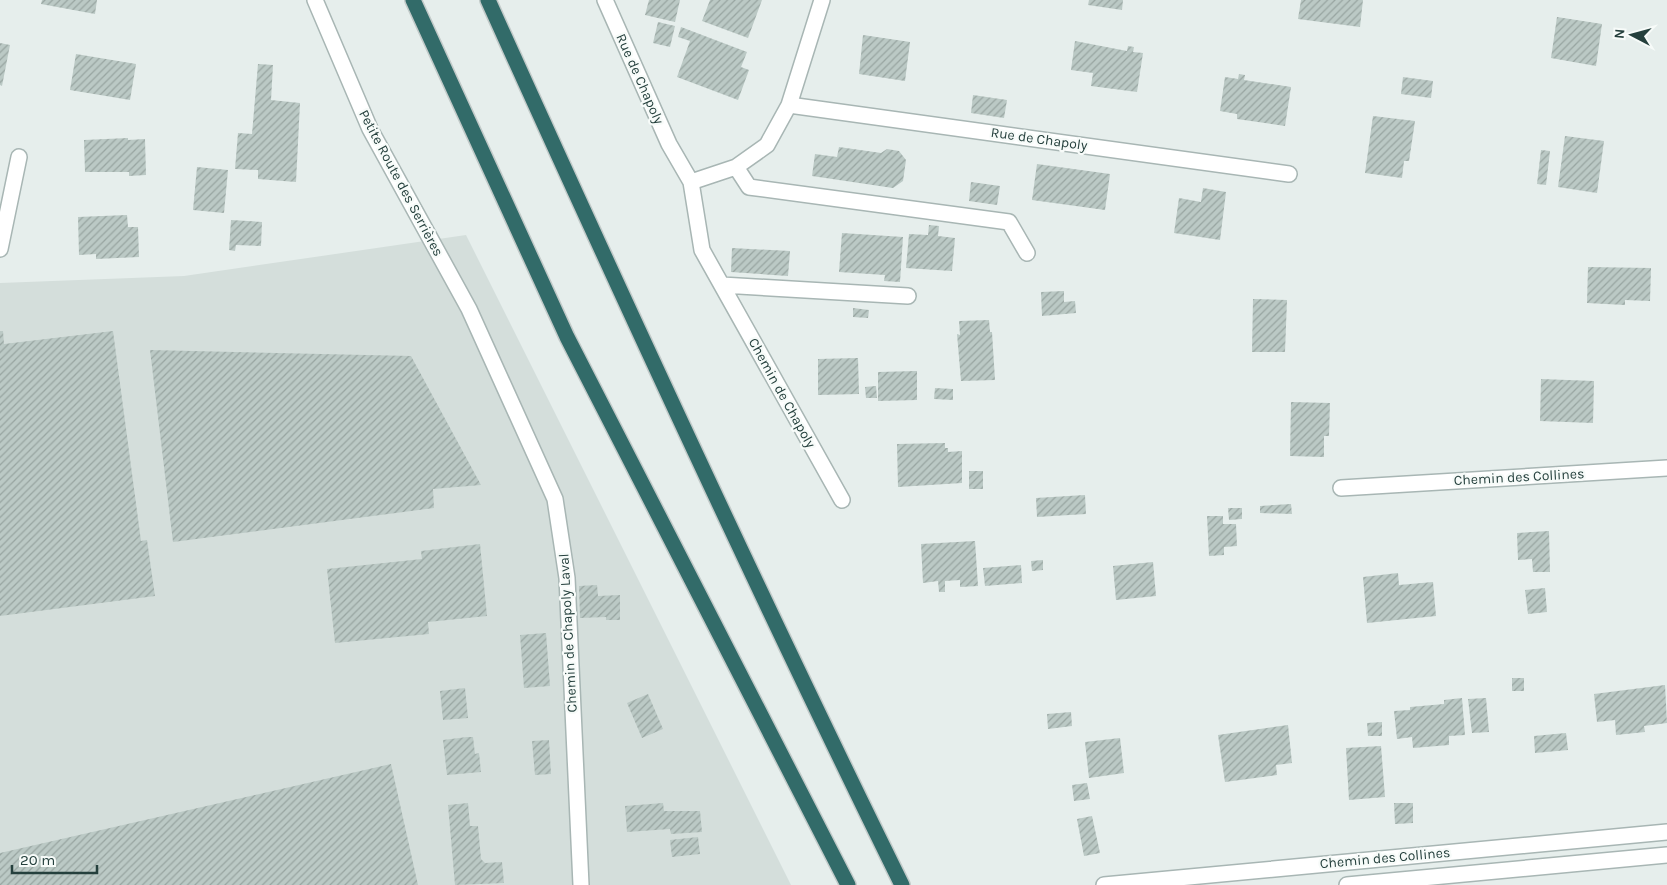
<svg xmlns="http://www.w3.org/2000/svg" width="1667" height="885" font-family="Karla,sans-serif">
<defs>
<pattern id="building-hatch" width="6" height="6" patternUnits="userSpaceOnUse" patternTransform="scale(1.25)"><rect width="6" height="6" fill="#bbc9c5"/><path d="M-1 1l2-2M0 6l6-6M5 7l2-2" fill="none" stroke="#98a5a1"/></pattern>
</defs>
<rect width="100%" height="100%" fill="#e6eeec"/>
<path fill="#d4dedb" d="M466,235L791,885H0V283L184,276Z"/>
<path fill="url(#building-hatch)" d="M42,0H97L95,14L41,4Z
M649,0H680L675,22L645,15Z
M710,0H762L748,38L702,21Z
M1089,0H1123L1122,10L1088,5Z
M1301,0H1363L1360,27L1298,19Z
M1557,17L1602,24L1596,66L1551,58Z
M658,22L675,26L670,47L653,43Z
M681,27L747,52L741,67L749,70L738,100L677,77L690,41L678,37Z
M863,35L910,42L905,81L859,74Z
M1075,41L1127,51L1128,46L1134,47L1133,52L1143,53L1137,92L1091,86L1093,73L1071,70Z
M0,43L10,45L2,86L0,85Z
M76,54L136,64L130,100L70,90Z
M258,64L273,65L271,100L300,103L296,182L258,179V170L235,169L238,133L252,134Z
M1239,74L1245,75L1244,80L1291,87L1285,126L1237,119V114L1220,111L1225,77L1238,79Z
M1403,77L1433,81L1431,98L1401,94Z
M973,95L1007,100L1004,118L971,113Z
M1373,116L1415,121L1409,161H1404L1402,178L1365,173Z
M1565,136L1604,141L1597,193L1558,187Z
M128,138V140L145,139L146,175L129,176V172H85L84,140Z
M839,147L881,153L887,149L899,151L906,160L903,181L893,188L812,176L815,154L837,157Z
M1541,150L1550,151L1546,185L1537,184Z
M1037,164L1110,174L1105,210L1032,200Z
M197,167L228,170L224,213L193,210Z
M971,182L1000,186L997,205L969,201Z
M1203,188L1226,192L1220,240L1174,233L1179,198L1201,202Z
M127,215L128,227H138L139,257L96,259V254L79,255L78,217Z
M231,220L262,222L261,246L236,245L235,251L229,250Z
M929,225L939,226L938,236L955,238L952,271L906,268L909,234L928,235Z
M842,233L903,237L900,282L884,281L885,275L839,272Z
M732,248L790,251L788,276L731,272Z
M1588,267L1651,268L1650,301L1625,300V305L1587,303Z
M1064,291V302L1075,301L1076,313L1042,316L1041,292Z
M1253,299L1287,300L1285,352H1252Z
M853,308L869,310L868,318L853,317Z
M989,320L990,332H992L995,380L961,381L957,334L960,335L959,321Z
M0,331H3L4,344L113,331L141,541L147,540L155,596L0,616Z
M150,350L411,356L481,485L433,489L434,508L173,542Z
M858,358L859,394L818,395V359Z
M917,371V400L878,401V372Z
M1541,379L1594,381L1593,423L1540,421Z
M876,386L877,398H866L865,387Z
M935,388L953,389V400L934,399Z
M1291,402L1330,403L1329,436H1324V457L1290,456Z
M945,443V448H948V452L962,451V483L898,487L897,444Z
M969,471H983V489H969Z
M1085,495L1086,514L1037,517L1036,498Z
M1291,504L1292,514L1260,513V506Z
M1228,508H1242V519L1229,520Z
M1207,516H1223V524H1236L1237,546L1224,547V555L1209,556Z
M1549,531L1550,572H1533L1532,559L1518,560L1517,533Z
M975,541L978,586L960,587V580L945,581V592H939L938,581L923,583L921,544Z
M480,544L487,616L428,622L429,634L335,643L327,569L422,559L421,551Z
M1043,560V570L1032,571L1031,561Z
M1153,562L1156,596L1116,600L1113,566Z
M1021,565L1022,583L985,586L983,568Z
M1398,573L1399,585L1433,582L1436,616L1367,623L1363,577Z
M597,585L598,596L620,595V620H606V617L580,618L579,586Z
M1545,588L1547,612L1528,614L1525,590Z
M546,633L550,686L524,688L520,635Z
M1512,678H1524V691H1512Z
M1665,685L1667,723L1644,726L1645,732L1616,735L1615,720L1597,722L1594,694Z
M465,688L468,718L443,720L440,691Z
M648,694L663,729L642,738L627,703Z
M1462,698L1465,735L1449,736V745L1413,748L1412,737L1397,739L1394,711L1410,710V707L1444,704V700Z
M1486,698L1489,732L1472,733L1468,699Z
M1071,712L1072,726L1048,729L1047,714Z
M1382,722V736H1368L1367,723Z
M1288,725L1292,763L1276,765L1277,775L1225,782L1218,735Z
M1566,733L1568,750L1535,753L1534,736Z
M467,737H473L475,754L479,753L481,772L447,775L443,740Z
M1120,738L1124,773L1089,778L1085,742Z
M549,740L551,774L535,775L532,741Z
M1381,746L1385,797L1349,800L1346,748Z
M391,764L418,885H0V853Z
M1087,783L1090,799L1074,801L1072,785Z
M468,803L470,826H478L481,859L485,863L502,862L504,883L455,885L448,805Z
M663,803L664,811H700L702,832L671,834L670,829L627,832L625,806Z
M1394,803H1413V823L1395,824Z
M1092,816L1100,853L1084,856L1077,819Z
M698,837L700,854L672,857L670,840Z"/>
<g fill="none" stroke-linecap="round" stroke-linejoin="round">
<defs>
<path id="minor" d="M315,0L370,129L469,309L555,499L567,578L581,885
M605,0L669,144L691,182L736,167L767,145L789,105L822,0
M789,105L1289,174
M736,167L749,187L1009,222L1027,253
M691,182L702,250L842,500
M0,249L19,157
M722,285L908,296
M1341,488L1667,468
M1104,885L1667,832
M1347,885L1667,855"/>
<path id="highway" d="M413,0L567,337L848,885
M488,0C622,297 758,593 902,885"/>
</defs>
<use href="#minor" stroke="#a8b6b4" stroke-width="18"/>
<use href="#highway" stroke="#c2cac9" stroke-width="18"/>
<use href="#minor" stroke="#fff" stroke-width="15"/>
<use href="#highway" stroke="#326b69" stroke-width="15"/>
</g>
<g text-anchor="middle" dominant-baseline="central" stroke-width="4.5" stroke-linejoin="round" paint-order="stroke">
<g font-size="14" fill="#25403d" stroke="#f7fbf9">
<text transform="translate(640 79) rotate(66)">Rue de Chapoly</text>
<text transform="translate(1039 139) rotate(8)">Rue de Chapoly</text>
<text transform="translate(401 183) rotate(62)">Petite Route des Serrières</text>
<text transform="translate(782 393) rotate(61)">Chemin de Chapoly</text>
<text transform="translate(1519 477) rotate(-3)">Chemin des Collines</text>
<text transform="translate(568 633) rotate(-93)">Chemin de Chapoly Laval</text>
<text transform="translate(1385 858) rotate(-5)">Chemin des Collines</text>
</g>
</g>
<g transform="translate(1632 35) rotate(276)" stroke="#f7fbf9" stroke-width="4" paint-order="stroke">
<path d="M0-4L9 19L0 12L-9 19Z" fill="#25403d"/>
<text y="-8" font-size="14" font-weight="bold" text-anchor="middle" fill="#25403d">N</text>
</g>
<path d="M12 865v8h85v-8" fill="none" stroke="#25403d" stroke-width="2.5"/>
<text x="20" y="865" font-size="15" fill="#25403d" stroke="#f7fbf9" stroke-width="4" paint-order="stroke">20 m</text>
</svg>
